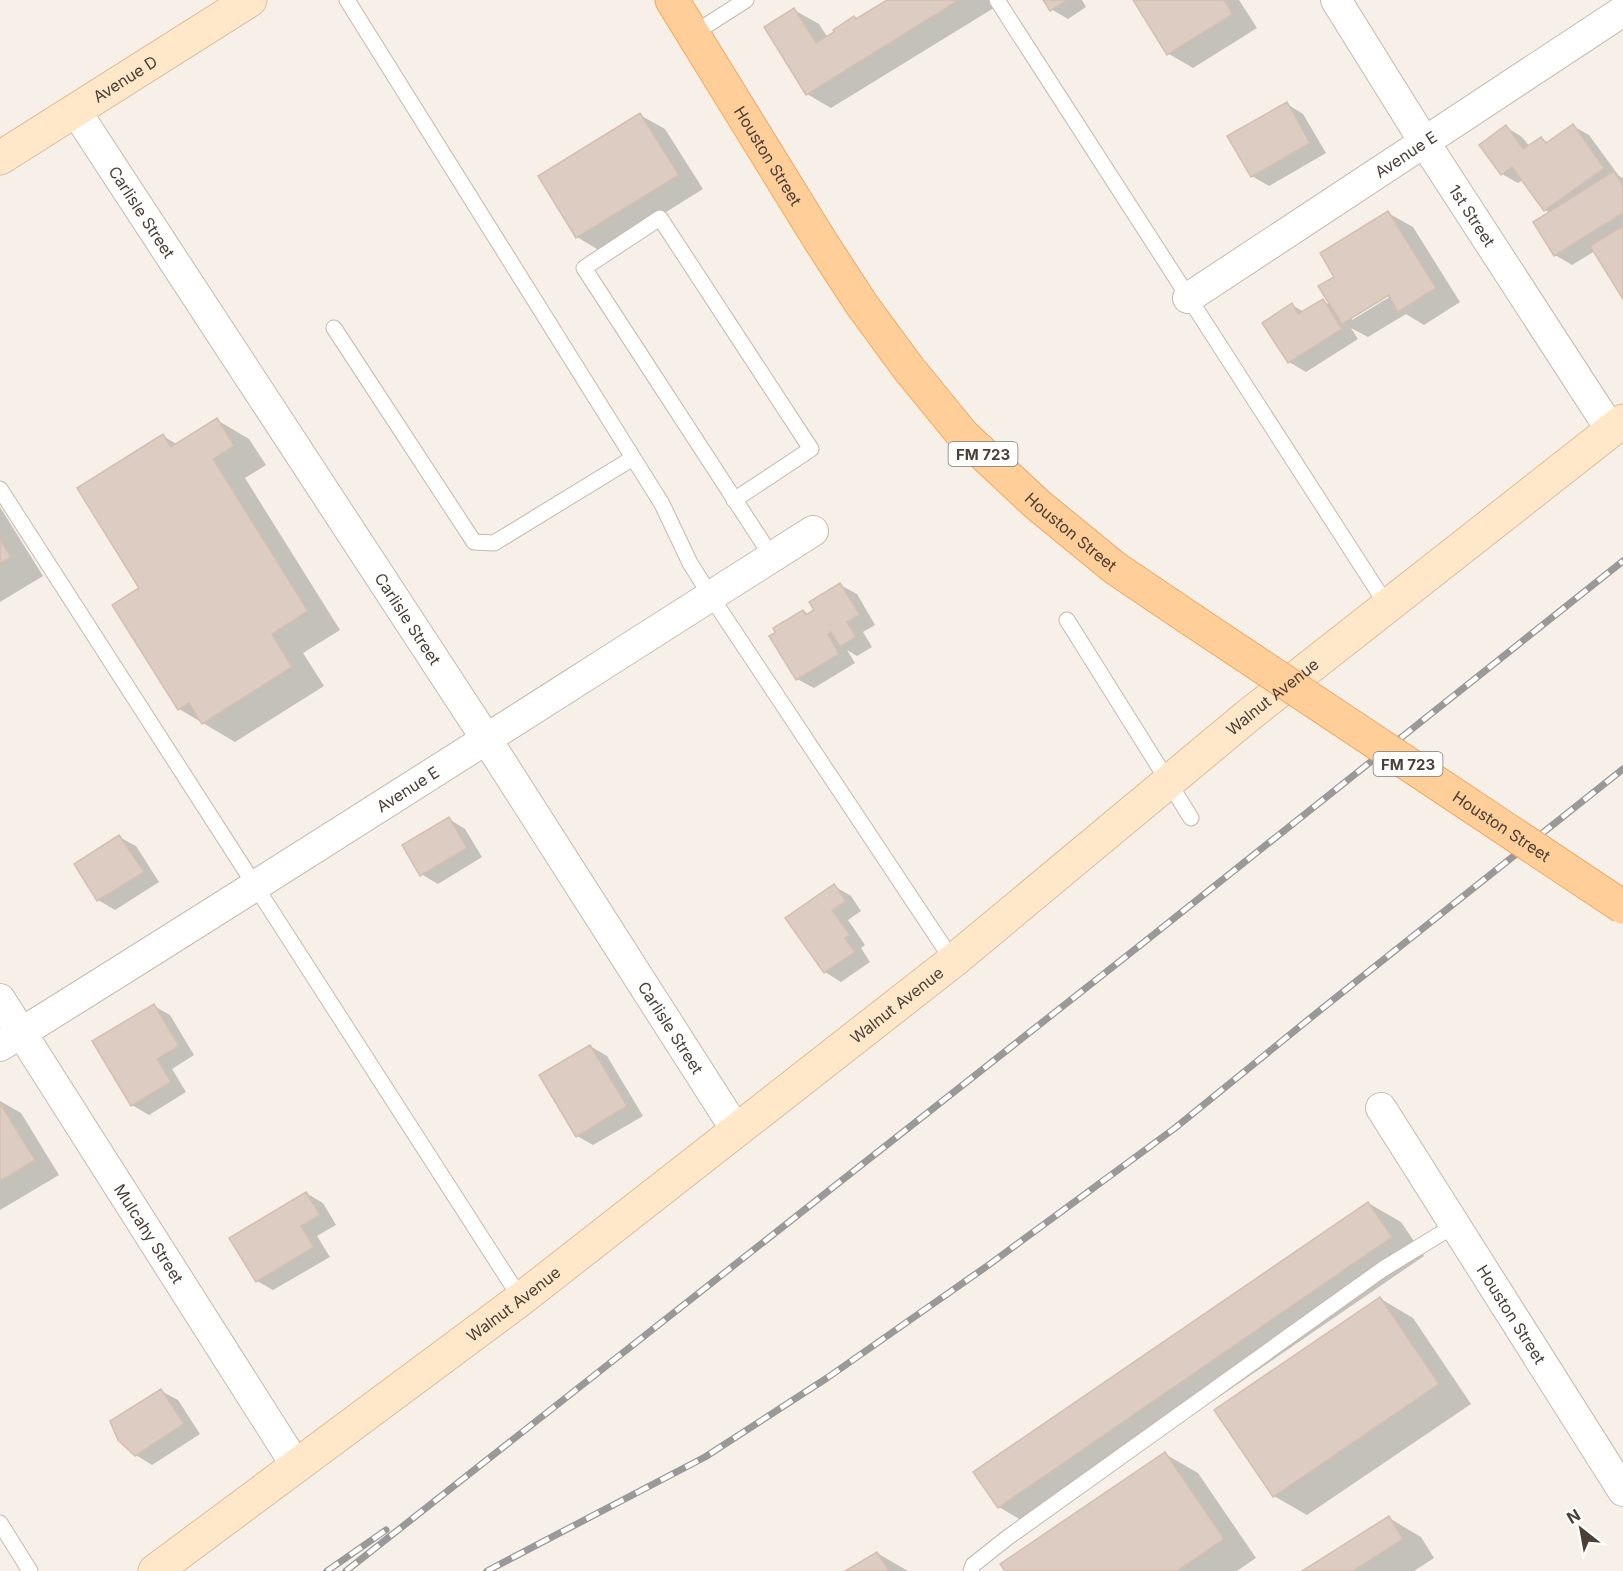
<svg xmlns="http://www.w3.org/2000/svg" width="1623" height="1571" font-family="Inter,sans-serif">
<rect width="100%" height="100%" fill="#f6f0e9"/>
<path fill="#0003" fill-rule="evenodd" d="M890,0H1000L1002,3L831,108L807,94L794,10L819,24L828,38Z
M1045,0H1082L1086,7L1068,19L1051,9Z
M1137,0H1239L1257,28L1193,68L1169,54Z
M1287,104L1303,114L1326,153L1269,186L1252,176Z
M640,115L665,129L703,189L602,252L577,237Z
M1573,126L1589,135L1619,176L1623,178V296L1595,251L1572,265L1555,255L1535,222L1550,213L1545,210L1523,180L1518,183L1502,174L1506,127L1522,137L1530,147L1541,139L1549,143Z
M1388,213L1413,227L1460,302L1424,325L1406,314L1368,337L1351,328L1358,339L1306,372L1289,362L1264,323L1292,305L1304,312L1323,301L1332,306L1336,277ZM1394,290L1396,293L1352,320V316Z
M217,420L249,439L266,465L245,478L340,630L303,653L324,686L235,742L179,709L141,588L163,436L178,445Z
M0,507L43,576L0,602Z
M840,585L857,594L875,625L863,632L872,647L857,656L847,650L855,663L814,688L797,679L804,611L809,615L816,611Z
M449,819L465,829L482,857L438,884L421,874Z
M119,837L136,846L159,882L115,910L98,900L76,864Z
M834,886L851,896L861,911L848,920L865,945L861,948L870,962L841,982L825,972Z
M154,1006L170,1015L194,1055L172,1069L186,1092L149,1115L132,1105Z
M590,1046L607,1056L643,1116L593,1145L577,1136Z
M0,1101L21,1113L59,1175L0,1210Z
M306,1193L323,1203L336,1225L317,1236L330,1257L273,1290L257,1281Z
M1368,1203L1401,1222L1424,1256L1031,1526L999,1507Z
M1381,1299L1413,1318L1471,1404L1307,1515L1274,1496Z
M161,1391L178,1400L200,1434L152,1465L136,1455Z
M1165,1454L1198,1473L1256,1558L1237,1571H1007Z
M1389,1518L1421,1537L1434,1558L1414,1571H1305Z
M877,1553L908,1571H848Z"/>
<path fill="#dcccc1" stroke="#d4bfb0" stroke-width="1.5" d="M887,0H959L806,95L764,27L794,8L816,43L834,32L833,30L854,16L856,19Z
M1043,0H1067L1050,11Z
M1133,0H1224L1233,14L1167,55Z
M1287,102L1310,143L1251,177L1227,136Z
M640,113L679,175L576,238L538,176Z
M1573,124L1604,168L1544,211L1512,167L1501,175L1479,145L1506,125L1523,149L1541,137L1546,143Z
M1614,171L1623,186V213L1554,256L1533,222Z
M1388,211L1436,288L1398,312L1389,295L1342,324L1318,286L1334,277L1320,253Z
M1623,226V299L1590,246Z
M1323,299L1342,329L1288,363L1262,323L1292,303L1298,314Z
M217,418L234,446L213,459L308,611L272,634L292,667L202,724L189,703L178,710L112,605L139,588L77,488L163,434L171,447Z
M0,539L11,557L0,563Z
M840,583L860,615L847,622L856,637L840,647L831,632L828,634L839,654L796,680L769,636L775,633L773,628L803,610L806,615L814,610L809,602Z
M449,817L467,848L420,876L402,845Z
M119,835L144,872L97,901L74,864Z
M834,884L846,901L832,910L850,935L845,938L855,952L824,973L785,918Z
M154,1004L179,1046L157,1059L171,1082L131,1106L92,1041Z
M590,1045L627,1106L576,1137L539,1075Z
M0,1103L35,1160L0,1181Z
M306,1192L320,1215L301,1226L314,1247L256,1282L229,1238Z
M1368,1202L1392,1237L998,1508L973,1472Z
M1380,1297L1439,1384L1273,1497L1214,1410Z
M161,1389L184,1424L135,1456L118,1440L110,1421Z
M1165,1452L1224,1539L1177,1571H1005L1000,1564Z
M1389,1516L1403,1539L1353,1571H1302Z
M877,1552L889,1571H845Z"/>
<g fill="none" stroke-linecap="round" stroke-linejoin="round">
<defs>
<path id="lane" d="M347,0L662,504L690,563L710,595L953,961
M997,0L1388,607
M693,34L746,0
M334,328L474,542L494,543L633,458
M0,489L521,1299
M734,500L811,449L660,218L584,268L772,557
M1067,620L1191,818
M0,1523L30,1571
M971,1571L973,1565L1007,1538L1383,1269L1455,1225"/>
<g id="street">
<path id="s1" d="M1336,0L1425,143L1611,430"/>
<path id="s2" d="M75,110L487,740L736,1130"/>
<path id="s3" d="M1188,298L1623,11"/>
<path id="s4" d="M0,999L297,1467"/>
<path id="s5" d="M0,1046C272,877 542,703 813,531"/>
<path id="s6" d="M1381,1108L1623,1491"/>
</g>
<g id="secondary">
<path id="s7" d="M0,158L250,0"/>
<path id="s8" d="M155,1571L521,1299L953,961L1250,714L1623,421"/>
</g>
<g id="primary">
<path id="s9" d="M672,0L821,242L862,305L909,369L963,435L1038,505L1115,568L1192,620"/>
</g>
</defs>
<use href="#lane" stroke="#c6b8ae" stroke-width="17"/>
<use href="#street" stroke="#c6b8ae" stroke-width="32"/>
<use href="#secondary" stroke="#ddbd98" stroke-width="35"/>
<use href="#primary" stroke="#eea75f" stroke-width="35"/>
<use href="#lane" stroke="#fff" stroke-width="15"/>
<use href="#street" stroke="#fff" stroke-width="30"/>
<use href="#secondary" stroke="#ffe8ca" stroke-width="33"/>
<use href="#primary" stroke="#ffce99" stroke-width="33"/>
<defs>
<path id="rail" d="M327,1571L386,1530
M346,1571L1143,943L1623,561
M487,1571L705,1457L827,1378L990,1264L1175,1128L1319,1011L1623,769"/>
</defs>
<use href="#rail" stroke="#999" stroke-width="7"/>
<use href="#rail" stroke="#fff" stroke-width="4.5" stroke-dasharray="14" stroke-linecap="butt"/>
<defs>
<g id="primary-bridge">
<path id="s10" d="M1192,620L1623,907"/>
</g>
</defs>
<use href="#primary-bridge" stroke="#eea75f" stroke-width="35" stroke-linecap="butt"/>
<use href="#primary-bridge" stroke="#ffce99" stroke-width="33"/>
</g>
<g text-anchor="middle" dominant-baseline="central" stroke-width="4.5" stroke-linejoin="round" paint-order="stroke">
<g fill="#fff" stroke="#817973" stroke-width="1.5">
<rect x="948.5" y="442" width="69" height="24" rx="4.5"/>
<rect x="1373.5" y="752" width="69" height="24" rx="4.5"/>
</g>
<g font-size="15" font-weight="bold" fill="#4b3f37">
<text x="983" y="454">FM 723</text>
<text x="1408" y="764">FM 723</text>
</g>
<g font-size="16" fill="#4b3f37" stroke="#fff">
<text stroke="none"><textPath href="#s7" startOffset="148">Avenue D</textPath></text>
<text stroke="none"><textPath href="#s9" startOffset="183">Houston Street</textPath></text>
<text stroke="none"><textPath href="#s3" startOffset="261">Avenue E</textPath></text>
<text stroke="none"><textPath href="#s2" startOffset="122">Carlisle Street</textPath></text>
<text stroke="none"><textPath href="#s1" startOffset="255">1st Street</textPath></text>
<text stroke="none"><textPath href="#s9" startOffset="669">Houston Street</textPath></text>
<text stroke="none"><textPath href="#s2" startOffset="608">Carlisle Street</textPath></text>
<text stroke="none"><textPath href="#s8" startOffset="1419">Walnut Avenue</textPath></text>
<text stroke="none"><textPath href="#s5" startOffset="482">Avenue E</textPath></text>
<text stroke="none"><textPath href="#s10" startOffset="372">Houston Street</textPath></text>
<text stroke="none"><textPath href="#s8" startOffset="933">Walnut Avenue</textPath></text>
<text stroke="none"><textPath href="#s2" startOffset="1094">Carlisle Street</textPath></text>
<text stroke="none"><textPath href="#s4" startOffset="278">Mulcahy Street</textPath></text>
<text stroke="none"><textPath href="#s8" startOffset="447">Walnut Avenue</textPath></text>
<text stroke="none"><textPath href="#s6" startOffset="244">Houston Street</textPath></text>
</g>
</g>
<g transform="translate(1581 1529) rotate(329)" stroke="#ffffff" stroke-width="4.5" paint-order="stroke">
<path d="M0-4.5L10 22L0 15L-10 22Z" fill="#4b3f37"/>
<text y="-9" font-size="16" font-weight="bold" text-anchor="middle" fill="#4b3f37">N</text>
</g>
</svg>
